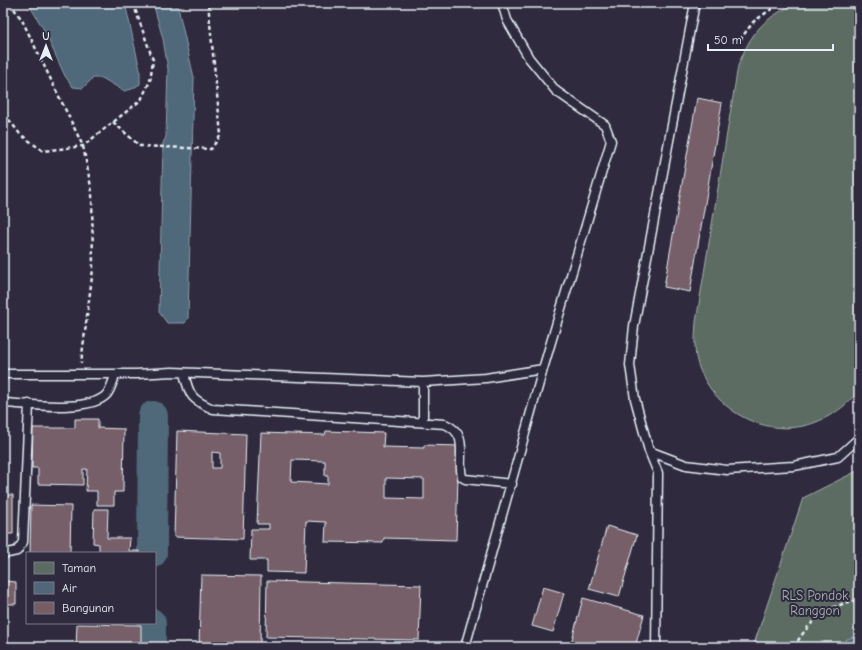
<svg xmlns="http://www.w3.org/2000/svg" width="862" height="650" font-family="'Comic Neue',sans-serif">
<rect width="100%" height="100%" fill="#2f2a3d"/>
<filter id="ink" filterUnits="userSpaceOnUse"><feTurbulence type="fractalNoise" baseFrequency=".025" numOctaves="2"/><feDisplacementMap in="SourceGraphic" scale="8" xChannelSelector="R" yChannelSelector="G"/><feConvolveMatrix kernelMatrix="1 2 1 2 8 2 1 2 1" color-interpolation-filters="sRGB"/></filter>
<g filter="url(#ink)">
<path fill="#5c6c63" stroke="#a2aeae" d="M796,3L859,4V388C851,402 839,411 825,418C778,443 720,418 700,370C693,355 695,338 696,322L738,66C751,32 763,19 796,3Z
M859,470V647H753L803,498Z"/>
<path fill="#50677a" stroke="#8d9eac" d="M28,3H125L140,70V84L132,89L124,91L102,78H93L83,88L73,87L65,76L44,30Z
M153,3H177L194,78L188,318L185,323H167L159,312L163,143L166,137L168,69L163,39Z
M859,635V647H840L847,639Z"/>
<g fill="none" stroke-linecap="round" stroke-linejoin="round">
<path stroke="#50677a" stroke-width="30" d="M152,553L153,416
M151,647V623"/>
</g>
<path fill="#765e67" stroke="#e8f1f8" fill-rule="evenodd" d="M697,98L722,103L690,292L664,287Z
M75,419H98V428L124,429L123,492H114V505H97V491H86L87,469H83V485L38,484V468H32L33,428H75Z
M177,431L246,434L243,539L174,537ZM212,452L220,453V468H212Z
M326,431L384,433L383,447L424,448V445L459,446L456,540L384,538L383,543L325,542L326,522L306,521L304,573L267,572V560H250L251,529H269V524H257L261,433L325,435ZM292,460L325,461V476H328V484L291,482ZM386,478L424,479V499L386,498Z
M3,495H13V534H3Z
M31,505L71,506L70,553H30Z
M94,509H108L107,538H130L129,551H139V553H99V544L93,543Z
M607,526L637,535L619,597L589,589Z
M201,575L261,576L260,647H199Z
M3,581L16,582V604H3Z
M267,581L421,585L419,640L266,637Z
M543,587L564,593L553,632L532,626Z
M583,598L644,615L635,647H570Z
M77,624L141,625V647H76Z"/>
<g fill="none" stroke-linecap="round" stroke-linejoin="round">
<defs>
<path id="lane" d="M695,3L634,326L630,365L635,399L649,451L686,465L727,470L794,466L838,457L859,438
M184,373C189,396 192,400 213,409L445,424C470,435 457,455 462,477L465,479L512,484
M3,374H137L172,372L423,382L486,378L543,369
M423,382V422
M3,403C26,404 91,413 107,394C111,389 113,380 116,374
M649,451L658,473L656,647
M3,554L17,551L23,542L29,404
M465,647L543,369L611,141L605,125L556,91L529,58L507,20L502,3"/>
</defs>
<use href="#lane" stroke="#e8f1f8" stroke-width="11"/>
<path stroke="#e8f1f8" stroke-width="2.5" stroke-dasharray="4 3" stroke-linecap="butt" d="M10,3L22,20L83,146L92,192L93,269L81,363
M740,40L753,22L780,3
M3,79L6,116L20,134L43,151L83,146L141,100L150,81L153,60L133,3
M113,122L140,146L211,149L221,135L208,3
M794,647C810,620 828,605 859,600"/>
<use href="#lane" stroke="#2f2a3d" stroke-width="8"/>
</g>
</g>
<g text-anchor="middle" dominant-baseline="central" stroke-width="4" stroke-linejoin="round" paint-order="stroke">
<g font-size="13" fill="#a9b5b5" stroke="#2f2a3d">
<text x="815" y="595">RLS Pondok<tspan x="815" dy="15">Ranggon</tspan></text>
</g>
</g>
<rect width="862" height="650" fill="none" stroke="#2f2a3d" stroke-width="16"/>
<rect x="8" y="8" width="846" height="634" fill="none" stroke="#e8f1f8" stroke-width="1.5" filter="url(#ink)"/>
<rect x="26" y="552" width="130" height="72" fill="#2f2a3d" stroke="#797a88"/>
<rect x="34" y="562" width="20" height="12" fill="#5c6c63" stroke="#797a88"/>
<text x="62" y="572" font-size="12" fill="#e8f1f8">Taman</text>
<rect x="34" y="582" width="20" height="12" fill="#50677a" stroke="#797a88"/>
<text x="62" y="592" font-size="12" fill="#e8f1f8">Air</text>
<rect x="34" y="602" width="20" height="12" fill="#765e67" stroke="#797a88"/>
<text x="62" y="612" font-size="12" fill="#e8f1f8">Bangunan</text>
<g transform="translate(46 46)" stroke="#2f2a3d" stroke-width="3" paint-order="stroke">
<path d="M0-3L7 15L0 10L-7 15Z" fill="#e8f1f8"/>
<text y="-6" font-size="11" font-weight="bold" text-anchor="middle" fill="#e8f1f8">U</text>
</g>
<path d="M708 44v6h125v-6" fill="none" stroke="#e8f1f8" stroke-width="2"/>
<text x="714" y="44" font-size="12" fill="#e8f1f8" stroke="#2f2a3d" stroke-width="3" paint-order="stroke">50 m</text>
</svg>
